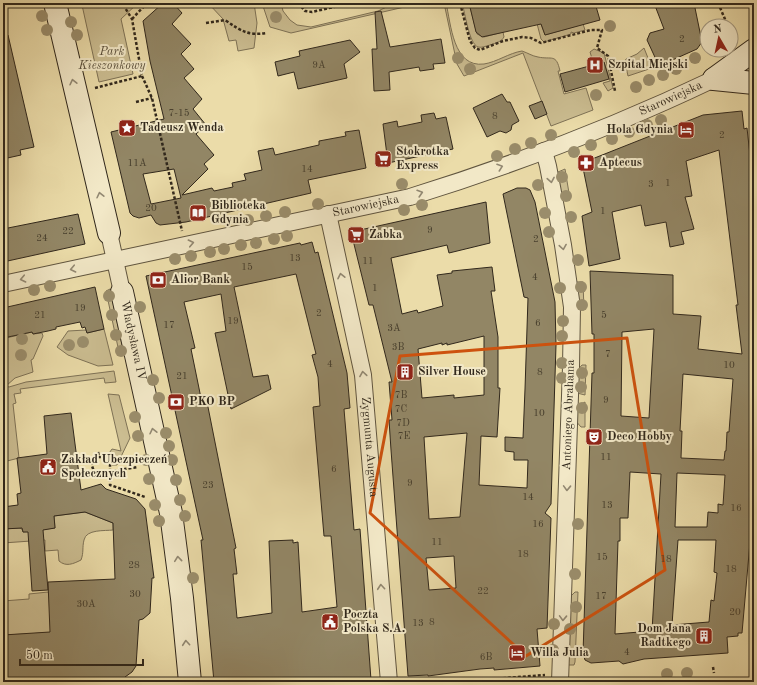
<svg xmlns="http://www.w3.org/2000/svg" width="757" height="685" font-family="'Old Standard TT',serif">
<rect width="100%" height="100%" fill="#ebdca9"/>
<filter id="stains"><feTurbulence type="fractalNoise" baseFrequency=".005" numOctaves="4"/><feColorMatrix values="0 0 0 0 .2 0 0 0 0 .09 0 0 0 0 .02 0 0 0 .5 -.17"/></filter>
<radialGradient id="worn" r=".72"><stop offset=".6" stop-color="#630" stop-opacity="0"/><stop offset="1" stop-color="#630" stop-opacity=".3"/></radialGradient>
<path fill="#cbbd91" stroke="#7e7256" d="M91,3H138L121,19L133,74L99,82L82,5Z
M208,3H254L257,23L254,48L238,51L236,40L229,41L223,19Z
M262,3H281L283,11L290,20L297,25L311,27L378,11L395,3H422L291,33L270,27Z
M444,3H446C451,24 453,68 484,64C497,62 509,53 522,51C528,53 532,56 538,57C552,60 556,53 560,71H558L564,94L586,88L593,110L551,126L523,53L464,76L457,64Z
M462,3H469L477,34L484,37L503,32L504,37C501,42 496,43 490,45C486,46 482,48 478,47C469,44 465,12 462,3Z
M538,15L545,35L583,24L585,30L574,33L571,32V34L544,42L541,39L535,16Z
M644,48L652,68L628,76L625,62L626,59L637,54Z
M594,49L604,53L613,88L608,91L603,83L610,81L604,62L594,65L590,52Z
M565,169L570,199L563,200L562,193L554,187L558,172Z
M577,282H583L584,310H581L573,302L574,285Z
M110,289L124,354L119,352L106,291Z
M104,329L113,365L98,366L68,355L57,347L68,331L86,330L87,333Z
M32,332L33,334L42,333L43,336L33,359L31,360L33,372L15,378L6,386L9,387L26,382L114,371L116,382L105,383L104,378L20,389L21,393L14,394L16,403L13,404L19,458L3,462V340L6,338Z
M582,365H586L585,395L577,393L575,373Z
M108,394L119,395L130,438L117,465H112L107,456L112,449L121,451Z
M585,402V427H581L574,419L576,407Z
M85,512L113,523V530C105,531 86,529 84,540C82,548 84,552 81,560C73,564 66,567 59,561L58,550L45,551V540L3,543V529L19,528L22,529L23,532L55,528L54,516Z
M48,592L63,632L5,635L3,601L29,599V594Z
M575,592H578L575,662L574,665H564L567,600Z"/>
<path fill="#928665" stroke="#31281c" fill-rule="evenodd" d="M163,3H173L182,13L172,24L191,44L181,54L194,69L184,78L202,99L193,109L206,125L196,134L214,155L204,164L208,169L182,195L212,188L214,191L233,187L232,183L246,180L244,174L262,170L258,151L273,148L275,155L319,145V141L346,136L345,132L359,130L366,168L308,180L311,193L186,222L160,225L156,223L151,215L139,218L133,216L130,213L111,132L164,119L150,61L143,21ZM174,169L181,198L151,204L143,174Z
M469,3H595L600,20L545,35L541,24L482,37L476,32Z
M654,3H694L702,42L697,49L659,66L647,40L650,33L664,29Z
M381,11L390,47L441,39L445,63L433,64L434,69L420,71L419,67L389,72L390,90L374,91L372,49H377L375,12Z
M8,35L34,147L20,150L21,155L3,159V36Z
M350,40L360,52L344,64L347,78L298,89L294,72L278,76L275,62L300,56L299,51Z
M604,62L609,79L565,92L560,74Z
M502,94L507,102H510L519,121L512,125L511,130L506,133L500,131L487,137L473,108Z
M542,101L547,114L535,119L529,106Z
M742,111L744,129L747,128L754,192V497L742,633H738V636L727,637L728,653L644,659L623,664L619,661L591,663L585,660L583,654L592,373H594V334H592L590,271L673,275V314L701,316L698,349L742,354L736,305H738L719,150L686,161L692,196L685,197L694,229L681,232L684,244L670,247L666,222L645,226L641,205L612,212L620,259L589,266L582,216L592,212L582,163L703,115ZM654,329L649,418L621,416L622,332ZM683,374L733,379L729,432H727L726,451H725L724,460L681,458L682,431H680ZM630,472L661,474L652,631L615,634L618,541H620V518H628ZM677,473L725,475L723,505L718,504V513L708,512L707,527H675ZM678,540H716L714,572L717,573L714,601L711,600L709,622L672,625Z
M434,113L436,119L446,117L453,149L388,163L383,124L397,121L398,127L422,122L421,115Z
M517,188H526L530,190L535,202L555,302L556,345L551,504L545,513L551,518L547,628L537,629L540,666L494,670V668L480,669L428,676V675L408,676L391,450L389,420H392L389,382H392L373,305H369L351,232L486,202L490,243L449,253L447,245L391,258L402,314L417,310L418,313L443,306L437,275L452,273V271L492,267L495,291H491L498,337V388H500L497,437L481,436L479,485L527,488L528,460H514V452L505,451V437L523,438L525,389L528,298L524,297L503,194ZM484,336V395L454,398V395L422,398L418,349L442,343V345L447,343V345ZM467,433L460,517L429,519L424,437ZM454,556L456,588L429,590L426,558Z
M78,214L85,244L3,262V229Z
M312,242L315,253L318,252L347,373L350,408L344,409L354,530L360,529L371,680L342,682H214L201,540H203L146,276L300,243L301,245ZM296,274L316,354L312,355L318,377L320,406L313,407L324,536H331L337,607L302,612L298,542L293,543V540L269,541L272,613L237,618L233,574H237L234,549L236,548L207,402L202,403L191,349L195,348L184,302L221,294L226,331L215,333L231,409L271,389L268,375L253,377L234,287Z
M95,287L104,329L87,333L85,327L82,328L80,322L56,327V329L48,331L33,334L32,332L3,338V308Z
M71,413L81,490L101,484L106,489L136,499L145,509L154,578H152L150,613L143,619L139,620L136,666L132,672L125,677V682H3V635L50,632L48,582L115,579L113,523L85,512L54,516L55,528L43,530L48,590L32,591L28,532H23L22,528L3,529V507L18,505L17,494L21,493L17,458L47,454L44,416Z"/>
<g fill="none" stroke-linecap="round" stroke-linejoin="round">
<defs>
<g id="street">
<path d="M544,151L548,166L563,245L572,307L571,367L560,682"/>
<path id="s1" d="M328,214L363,375L389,682"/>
<path d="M109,233L122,292"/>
<path id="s2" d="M3,284L410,197C513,165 616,126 714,79"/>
</g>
<g id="secondary">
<path d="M55,3L109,233"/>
<path d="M714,79L754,50"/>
<path d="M714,79L754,83"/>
<path id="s3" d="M122,292L171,513L182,598L190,682"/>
</g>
</defs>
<use href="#street" stroke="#60553f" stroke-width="18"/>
<use href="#secondary" stroke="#31281c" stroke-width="24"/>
<path stroke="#31281c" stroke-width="2.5" stroke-dasharray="3 2" stroke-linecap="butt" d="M298,3L305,11L312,12L351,3
M460,3L470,41L475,48L480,50L503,41L522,37L531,38L541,43L591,30H602L597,48L608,56L615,91
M718,3L728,26
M132,19L147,3
M206,23L225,20C241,31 248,36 267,33
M731,33L736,40
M142,76L152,98L182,231
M95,88L142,76L132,19L122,3
M136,102L152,98
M98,452L99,457
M95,474L92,466V462L99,457H103L110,463V485L145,497
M79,476L138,467
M713,667L714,673
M453,682L545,675"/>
<use href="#street" stroke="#f2e8c7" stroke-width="16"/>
<use href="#secondary" stroke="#f2e8c7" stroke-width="22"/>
</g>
<g fill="#9a8d6b">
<circle cx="42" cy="16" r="6"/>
<circle cx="276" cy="17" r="6"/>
<circle cx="71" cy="22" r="6"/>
<circle cx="610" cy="26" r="6"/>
<circle cx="47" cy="30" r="6"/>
<circle cx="77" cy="35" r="6"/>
<circle cx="458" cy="58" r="6"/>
<circle cx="695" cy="58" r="6"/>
<circle cx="470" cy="69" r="6"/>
<circle cx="676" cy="69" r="6"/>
<circle cx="663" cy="75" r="6"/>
<circle cx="649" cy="80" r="6"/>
<circle cx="636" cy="87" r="6"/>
<circle cx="596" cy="95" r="6"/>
<circle cx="661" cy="120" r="6"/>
<circle cx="647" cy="125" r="6"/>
<circle cx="629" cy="132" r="6"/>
<circle cx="551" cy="135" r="6"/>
<circle cx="612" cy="139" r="6"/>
<circle cx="531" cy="143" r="6"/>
<circle cx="591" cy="145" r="6"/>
<circle cx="515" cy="149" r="6"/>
<circle cx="574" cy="152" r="6"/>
<circle cx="497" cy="156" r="6"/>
<circle cx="562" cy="177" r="6"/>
<circle cx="402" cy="184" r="6"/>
<circle cx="538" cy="185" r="6"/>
<circle cx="566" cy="196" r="6"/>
<circle cx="318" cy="204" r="6"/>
<circle cx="422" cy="205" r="6"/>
<circle cx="404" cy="210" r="6"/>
<circle cx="285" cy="212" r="6"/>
<circle cx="545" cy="213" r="6"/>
<circle cx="266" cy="216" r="6"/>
<circle cx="571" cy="217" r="6"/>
<circle cx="248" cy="220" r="6"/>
<circle cx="549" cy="232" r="6"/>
<circle cx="287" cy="236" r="6"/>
<circle cx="274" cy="239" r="6"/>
<circle cx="256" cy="243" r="6"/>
<circle cx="241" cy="245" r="6"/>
<circle cx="224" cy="249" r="6"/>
<circle cx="210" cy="252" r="6"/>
<circle cx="191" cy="256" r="6"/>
<circle cx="175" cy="259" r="6"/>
<circle cx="578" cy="260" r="6"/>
<circle cx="50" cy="286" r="6"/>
<circle cx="581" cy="287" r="6"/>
<circle cx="560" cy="288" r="6"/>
<circle cx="34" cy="290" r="6"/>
<circle cx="109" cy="296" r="6"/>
<circle cx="582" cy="305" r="6"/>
<circle cx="140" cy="307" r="6"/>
<circle cx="112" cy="315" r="6"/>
<circle cx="563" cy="321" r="6"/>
<circle cx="116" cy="335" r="6"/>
<circle cx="562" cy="336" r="6"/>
<circle cx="22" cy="339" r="6"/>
<circle cx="83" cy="342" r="6"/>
<circle cx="69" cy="345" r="6"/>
<circle cx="121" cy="351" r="6"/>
<circle cx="21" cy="355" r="6"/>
<circle cx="562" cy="363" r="6"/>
<circle cx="582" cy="373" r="6"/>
<circle cx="562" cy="378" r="6"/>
<circle cx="153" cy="380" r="6"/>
<circle cx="581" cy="387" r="6"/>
<circle cx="159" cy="398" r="6"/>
<circle cx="582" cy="408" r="6"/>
<circle cx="135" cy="417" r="6"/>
<circle cx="166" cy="433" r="6"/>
<circle cx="138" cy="436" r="6"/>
<circle cx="169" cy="446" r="6"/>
<circle cx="146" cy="460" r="6"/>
<circle cx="172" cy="460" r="6"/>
<circle cx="149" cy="479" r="6"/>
<circle cx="176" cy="480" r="6"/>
<circle cx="180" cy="500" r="6"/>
<circle cx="155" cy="505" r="6"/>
<circle cx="185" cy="516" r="6"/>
<circle cx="159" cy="521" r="6"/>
<circle cx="578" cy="524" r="6"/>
<circle cx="575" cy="574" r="6"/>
<circle cx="193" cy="578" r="6"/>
<circle cx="576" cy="607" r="6"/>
<circle cx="554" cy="624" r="6"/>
<circle cx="570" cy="629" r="6"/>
<circle cx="553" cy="650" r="6"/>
<circle cx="687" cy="673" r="6"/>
<circle cx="667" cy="674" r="6"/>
</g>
<defs><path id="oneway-chevron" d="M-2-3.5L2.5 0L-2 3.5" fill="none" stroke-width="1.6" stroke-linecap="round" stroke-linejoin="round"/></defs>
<g stroke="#928872">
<use href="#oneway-chevron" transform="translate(73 82) rotate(-103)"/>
<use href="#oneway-chevron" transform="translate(500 167) rotate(-19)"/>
<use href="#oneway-chevron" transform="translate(551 180) rotate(80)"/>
<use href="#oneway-chevron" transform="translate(420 193) rotate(-17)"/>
<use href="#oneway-chevron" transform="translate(100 195) rotate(-103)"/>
<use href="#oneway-chevron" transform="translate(191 243) rotate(-12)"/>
<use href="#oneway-chevron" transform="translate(563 247) rotate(81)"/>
<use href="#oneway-chevron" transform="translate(73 269) rotate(168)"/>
<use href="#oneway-chevron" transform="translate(341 276) rotate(-102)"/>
<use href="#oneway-chevron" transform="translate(23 279) rotate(168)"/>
<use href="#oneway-chevron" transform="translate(363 374) rotate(-99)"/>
<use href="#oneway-chevron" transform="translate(153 431) rotate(-103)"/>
<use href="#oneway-chevron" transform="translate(567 488) rotate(92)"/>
<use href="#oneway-chevron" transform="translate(178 559) rotate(-96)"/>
<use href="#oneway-chevron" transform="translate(381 587) rotate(-95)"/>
<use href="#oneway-chevron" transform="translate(563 618) rotate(92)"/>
<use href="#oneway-chevron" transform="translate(186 643) rotate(-95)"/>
</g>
<path fill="none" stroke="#cd520e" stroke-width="3" stroke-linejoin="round" d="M627,338L665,570L526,656L370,513L400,356Z"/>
<defs>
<symbol id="hospital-square" viewBox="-11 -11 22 22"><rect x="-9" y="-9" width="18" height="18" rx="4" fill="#8f2418" stroke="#f2e8c7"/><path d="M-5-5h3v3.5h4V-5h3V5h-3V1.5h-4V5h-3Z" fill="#fff"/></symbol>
<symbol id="sight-square" viewBox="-11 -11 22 22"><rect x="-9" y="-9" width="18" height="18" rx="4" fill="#8f2418" stroke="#f2e8c7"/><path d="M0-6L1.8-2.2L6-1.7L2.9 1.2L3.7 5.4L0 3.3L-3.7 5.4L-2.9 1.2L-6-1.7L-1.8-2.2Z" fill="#fff"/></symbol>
<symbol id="hotel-square" viewBox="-11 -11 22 22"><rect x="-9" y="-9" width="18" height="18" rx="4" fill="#8f2418" stroke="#f2e8c7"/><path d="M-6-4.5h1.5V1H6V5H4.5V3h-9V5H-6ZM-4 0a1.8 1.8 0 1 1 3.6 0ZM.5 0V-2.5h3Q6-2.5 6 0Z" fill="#fff"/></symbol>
<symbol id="supermarket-square" viewBox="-11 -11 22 22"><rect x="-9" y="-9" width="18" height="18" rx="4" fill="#8f2418" stroke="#f2e8c7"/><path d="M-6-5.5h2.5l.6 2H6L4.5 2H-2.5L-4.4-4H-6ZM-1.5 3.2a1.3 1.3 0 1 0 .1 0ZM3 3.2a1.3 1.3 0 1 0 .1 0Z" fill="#fff"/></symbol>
<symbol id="pharmacy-square" viewBox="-11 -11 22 22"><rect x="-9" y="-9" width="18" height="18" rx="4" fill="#8f2418" stroke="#f2e8c7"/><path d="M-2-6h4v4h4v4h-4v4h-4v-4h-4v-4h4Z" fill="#fff"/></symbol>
<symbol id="library-square" viewBox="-11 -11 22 22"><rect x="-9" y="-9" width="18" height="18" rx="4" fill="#8f2418" stroke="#f2e8c7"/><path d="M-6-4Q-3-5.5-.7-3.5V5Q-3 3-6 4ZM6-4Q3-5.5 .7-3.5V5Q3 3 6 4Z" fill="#fff"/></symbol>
<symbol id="bank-square" viewBox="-11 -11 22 22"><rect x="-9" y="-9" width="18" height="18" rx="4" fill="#8f2418" stroke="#f2e8c7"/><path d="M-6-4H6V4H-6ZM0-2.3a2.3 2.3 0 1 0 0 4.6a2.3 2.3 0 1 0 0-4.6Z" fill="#fff"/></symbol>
<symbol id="building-square" viewBox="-11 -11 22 22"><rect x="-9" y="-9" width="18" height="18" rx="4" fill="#8f2418" stroke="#f2e8c7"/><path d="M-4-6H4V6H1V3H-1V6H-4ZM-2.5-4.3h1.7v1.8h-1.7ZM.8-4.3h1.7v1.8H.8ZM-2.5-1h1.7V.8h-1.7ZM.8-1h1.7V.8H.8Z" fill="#fff"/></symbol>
<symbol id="theatre-square" viewBox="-11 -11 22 22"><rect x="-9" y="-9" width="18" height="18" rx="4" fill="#8f2418" stroke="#f2e8c7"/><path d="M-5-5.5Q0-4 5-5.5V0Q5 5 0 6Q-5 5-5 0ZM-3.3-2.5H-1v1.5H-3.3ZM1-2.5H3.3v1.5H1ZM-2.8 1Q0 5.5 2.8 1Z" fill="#fff"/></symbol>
<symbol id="civic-square" viewBox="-11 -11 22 22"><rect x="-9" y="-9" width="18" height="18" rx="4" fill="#8f2418" stroke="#f2e8c7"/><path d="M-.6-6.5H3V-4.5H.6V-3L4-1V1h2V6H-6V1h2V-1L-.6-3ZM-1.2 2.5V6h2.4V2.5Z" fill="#fff"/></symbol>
</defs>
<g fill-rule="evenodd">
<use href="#hospital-square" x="585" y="55" width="20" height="20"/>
<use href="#sight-square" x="117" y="118" width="20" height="20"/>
<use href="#hotel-square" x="676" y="120" width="20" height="20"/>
<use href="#supermarket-square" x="373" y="149" width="20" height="20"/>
<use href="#pharmacy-square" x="576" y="153" width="20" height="20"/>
<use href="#library-square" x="188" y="203" width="20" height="20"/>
<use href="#supermarket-square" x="346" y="225" width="20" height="20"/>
<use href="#bank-square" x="148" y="270" width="20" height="20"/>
<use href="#building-square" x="395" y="362" width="20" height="20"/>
<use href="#bank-square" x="166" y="392" width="20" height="20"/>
<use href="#theatre-square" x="584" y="427" width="20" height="20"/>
<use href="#civic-square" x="38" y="457" width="20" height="20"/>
<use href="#civic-square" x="320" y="612" width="20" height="20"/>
<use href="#building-square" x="694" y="626" width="20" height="20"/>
<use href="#hotel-square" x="507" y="643" width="20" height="20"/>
</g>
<g text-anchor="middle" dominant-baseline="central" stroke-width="4" stroke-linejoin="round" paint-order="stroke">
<g font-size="10" fill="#49402e">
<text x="682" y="39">2</text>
<text x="319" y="65">9A</text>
<text x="179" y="113">7-15</text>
<text x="495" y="116">8</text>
<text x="722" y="135">2</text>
<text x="137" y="163">11A</text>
<text x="307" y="169">14</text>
<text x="668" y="183">1</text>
<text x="651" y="184">3</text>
<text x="151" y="208">20</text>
<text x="603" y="211">1</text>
<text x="430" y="230">9</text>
<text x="68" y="231">22</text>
<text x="42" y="238">24</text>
<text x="536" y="239">2</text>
<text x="295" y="258">13</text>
<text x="368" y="261">11</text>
<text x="247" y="267">15</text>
<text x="535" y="277">4</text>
<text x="375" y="288">1</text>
<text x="80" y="308">19</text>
<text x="319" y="313">2</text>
<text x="40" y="315">21</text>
<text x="604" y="315">5</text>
<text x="233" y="321">19</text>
<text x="538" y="323">6</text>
<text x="169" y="325">17</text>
<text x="394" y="328">3A</text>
<text x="398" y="347">3B</text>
<text x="608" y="354">7</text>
<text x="330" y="364">4</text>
<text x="729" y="365">10</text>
<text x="540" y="372">8</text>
<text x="182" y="376">21</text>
<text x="401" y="395">7B</text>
<text x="606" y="400">9</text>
<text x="401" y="409">7C</text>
<text x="539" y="413">10</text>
<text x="403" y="423">7D</text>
<text x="404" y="436">7E</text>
<text x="606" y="457">11</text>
<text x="334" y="469">6</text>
<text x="410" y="483">9</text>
<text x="208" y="485">23</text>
<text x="528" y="497">14</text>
<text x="607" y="505">13</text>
<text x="736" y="508">16</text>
<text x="538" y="524">16</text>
<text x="437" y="542">11</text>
<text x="523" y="554">18</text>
<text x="602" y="557">15</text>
<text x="666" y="559">18</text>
<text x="134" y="565">28</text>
<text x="731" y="569">18</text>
<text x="483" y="591">22</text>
<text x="135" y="594">30</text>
<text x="601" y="596">17</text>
<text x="86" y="604">30A</text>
<text x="735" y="612">20</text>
<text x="432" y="622">8</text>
<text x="418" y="623">13</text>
<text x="627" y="652">4</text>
<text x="486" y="657">6B</text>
</g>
<g font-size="12" font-style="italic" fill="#584d39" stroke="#f2e8c7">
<text x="112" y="52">Park<tspan x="112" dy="14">Kieszonkowy</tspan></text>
</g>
<g font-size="12" font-weight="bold" fill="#31281c" stroke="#f2e8c7" text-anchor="start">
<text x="608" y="65">Szpital Miejski</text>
<text x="140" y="128">Tadeusz Wenda</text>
<text x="673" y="130" text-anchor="end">Hola Gdynia</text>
<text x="396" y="152">Stokrotka<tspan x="396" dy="14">Express</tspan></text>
<text x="599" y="163">Aptecus</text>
<text x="211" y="206">Biblioteka<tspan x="211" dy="14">Gdynia</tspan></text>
<text x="369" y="235">Żabka</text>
<text x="171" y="280">Alior Bank</text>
<text x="418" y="372">Silver House</text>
<text x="189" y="402">PKO BP</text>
<text x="607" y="437">Deco Hobby</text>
<text x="61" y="460">Zakład Ubezpieczeń<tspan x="61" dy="14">Społecznych</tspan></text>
<text x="343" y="615">Poczta<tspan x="343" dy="14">Polska S.A.</tspan></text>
<text x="691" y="629" text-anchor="end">Dom Jana<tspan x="691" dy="14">Radtkego</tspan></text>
<text x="530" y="653">Willa Julia</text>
</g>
<g font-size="12" fill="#31281c" stroke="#f2e8c7">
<text stroke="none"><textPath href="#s2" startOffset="695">Starowiejska</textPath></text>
<text stroke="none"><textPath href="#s2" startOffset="371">Starowiejska</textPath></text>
<text stroke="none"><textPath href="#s3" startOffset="50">Władysława IV</textPath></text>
<text transform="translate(569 415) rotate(-88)">Antoniego Abrahama</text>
<text stroke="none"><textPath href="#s1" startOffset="237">Zygmunta Augusta</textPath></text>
</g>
</g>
<rect width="757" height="685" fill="none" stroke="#ebdca9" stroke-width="16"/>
<rect x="4" y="4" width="749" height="677" fill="none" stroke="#31281c" stroke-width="2"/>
<rect x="8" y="8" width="741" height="669" fill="none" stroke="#31281c"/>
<g transform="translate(719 38) rotate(351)"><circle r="19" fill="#f2e8c7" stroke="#a59b83"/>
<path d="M0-3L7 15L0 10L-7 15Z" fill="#8f2418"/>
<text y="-6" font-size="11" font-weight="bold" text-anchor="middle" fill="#31281c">N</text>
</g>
<path d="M20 659v6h123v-6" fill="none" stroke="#31281c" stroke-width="2"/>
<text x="26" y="659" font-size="12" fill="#31281c" stroke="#f2e8c7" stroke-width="3" paint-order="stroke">50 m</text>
<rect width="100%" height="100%" filter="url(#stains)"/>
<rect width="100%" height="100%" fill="url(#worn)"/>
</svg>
